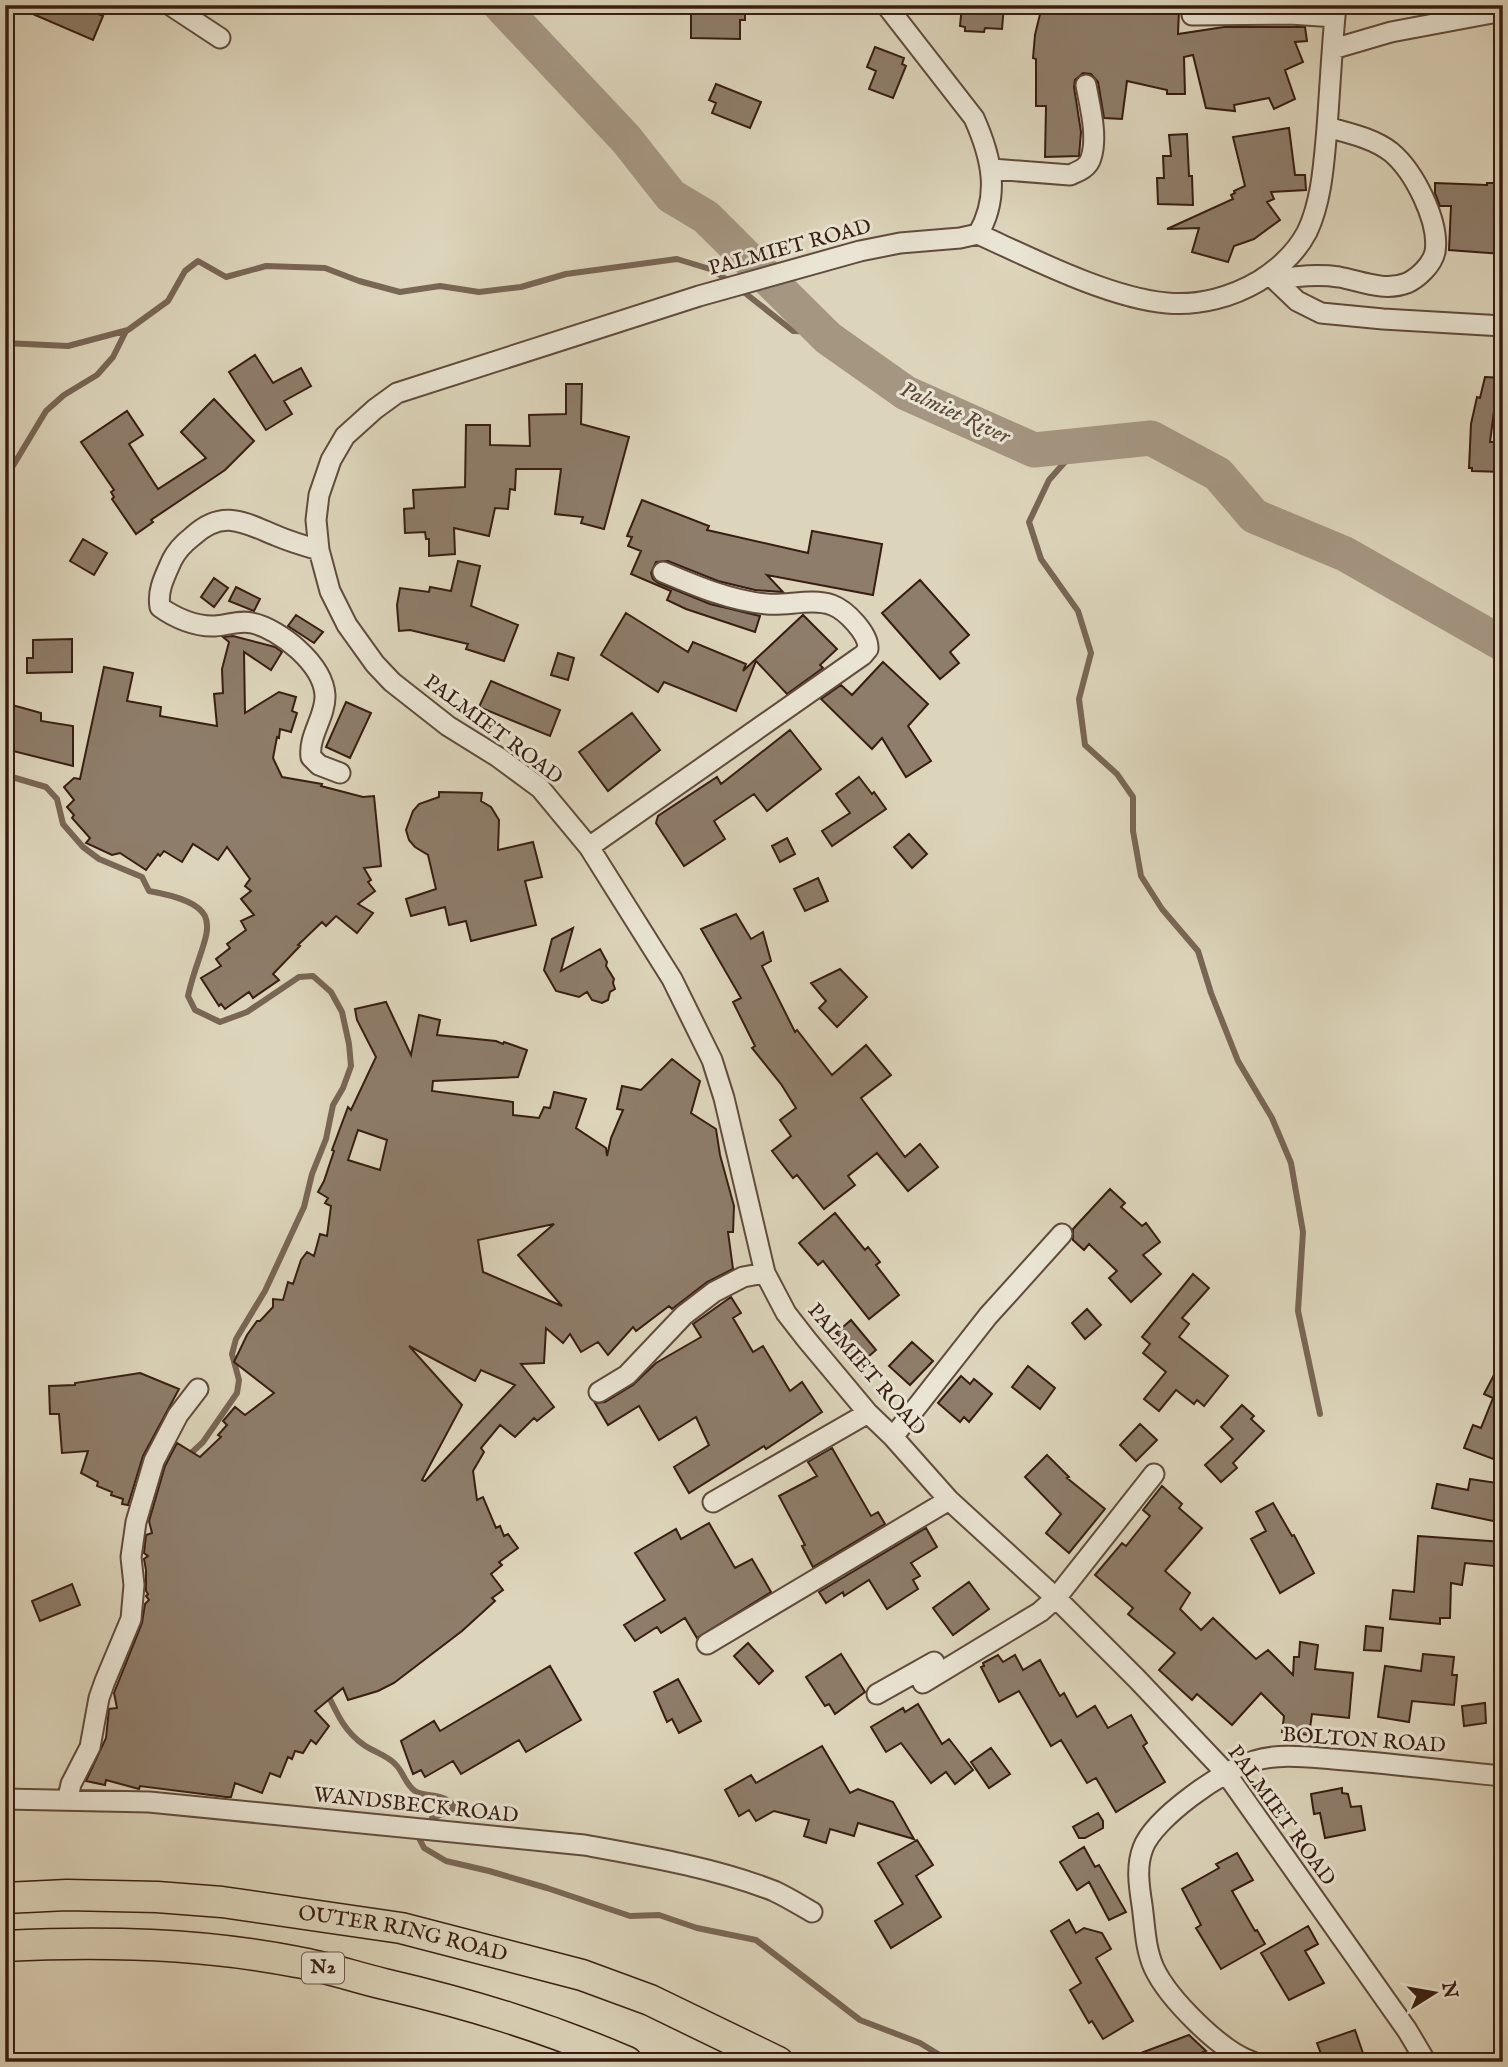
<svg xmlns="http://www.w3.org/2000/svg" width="1508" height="2067" font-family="'IM FELL English',serif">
<rect width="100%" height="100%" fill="#ddd5bb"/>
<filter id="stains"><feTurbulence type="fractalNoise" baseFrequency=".00286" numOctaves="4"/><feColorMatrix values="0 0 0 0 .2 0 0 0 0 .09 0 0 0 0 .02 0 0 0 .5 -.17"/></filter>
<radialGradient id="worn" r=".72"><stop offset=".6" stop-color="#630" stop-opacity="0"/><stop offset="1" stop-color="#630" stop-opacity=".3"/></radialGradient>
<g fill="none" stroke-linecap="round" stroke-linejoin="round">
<path stroke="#796655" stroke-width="6" d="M740,289L793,331L823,332
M5,343L68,346L128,330L168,301L185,271L198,261L226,277L266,266L325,268L359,281L400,292L440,286L479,292L521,287L566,274L677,259L713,270L731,283
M1080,445L1049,480L1029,522L1041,559L1078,611L1091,653L1079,699L1085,745L1117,774L1133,797V831L1141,876L1162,909L1198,951L1211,993L1238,1061L1272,1118L1291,1163L1303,1232L1298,1311L1320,1414
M5,479L46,411L64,395L97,375L113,357L126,331
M5,775L46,787L57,799L63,824L83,847L99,859L142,877L149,891C239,907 201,934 188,996L195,1010L220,1022L247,1012L299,977L313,976L331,992L342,1012L349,1044L351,1066L343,1088L333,1105L326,1139L312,1174L304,1207L265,1291L236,1339L232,1354L239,1380L237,1393L203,1442L188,1456
M327,1693C337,1714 345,1732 364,1745C374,1752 389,1756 396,1765C404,1773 405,1784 415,1791C427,1798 442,1792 454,1806L451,1811L432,1818
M419,1838L424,1848L446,1861L489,1871L547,1888L630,1916L659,1915L697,1928L756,1940L860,2020L920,2043L951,2062"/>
<path stroke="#a59682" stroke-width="35" d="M500,5L626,139L671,196L706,217L828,338L906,393L1034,450L1151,438L1218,474L1254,516L1345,554L1503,644"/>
</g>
<path fill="#8e7d6a" stroke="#381d12" stroke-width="2" fill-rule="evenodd" d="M12,5H92L89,10L103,16L93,40Z
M691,5H745V20H740V39L691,38Z
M962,5H1004L1002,29L985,28L984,32L965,31V27L960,26Z
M1051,5H1126V12L1179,10L1178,34L1224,27H1305L1307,41L1295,42L1303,62L1285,70L1295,99L1274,109L1269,98L1234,105L1235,111L1206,108L1193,55L1184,57L1185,94H1167V90L1127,81L1122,119L1104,118L1098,82L1091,74L1083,73L1075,80L1074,87L1081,132L1079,156L1045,157L1046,106H1036V59L1033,58L1035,35L1041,10L1051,12Z
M875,47L904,58L902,64L906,66L893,98L869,89L876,71L867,67Z
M716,84L761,102L750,128L712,113L716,103L709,100Z
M1289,128L1295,175H1305L1306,190L1271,192L1274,199L1267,202L1280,220L1254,239L1234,246L1228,262L1192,252L1199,228L1167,229L1233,199L1231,195L1235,193L1234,191L1245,186L1233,137Z
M1187,134L1189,176H1192L1193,205L1158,204L1157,178H1164L1163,156H1171L1169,135Z
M1435,183L1487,185V183H1503L1502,254L1449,250L1451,206H1440L1435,193Z
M255,355L273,383L301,368L311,386L284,401L292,414L266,430L229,372Z
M1485,377L1503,378V411H1494L1490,442H1502L1503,472L1472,471V468H1469L1471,424L1477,397L1480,398Z
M566,384H582L581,424L629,437L604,529L581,523L583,517L555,514L561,469H516L515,490L510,489L508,509L495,508L489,536L454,528L455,554L429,556V539H426L425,532L405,533L404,509L414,508L413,490L465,487L466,425H490V445L530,446L529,415L566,414Z
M214,399L254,441L225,470L151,520L153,522L136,534L112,499L114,497L111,492L114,490L81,442L127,411L143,435L129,444L158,489L206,458L181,432Z
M642,500L709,526L707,530L808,553L812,531L882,544L873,595L767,575L783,592L755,590L718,581L668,561L656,562L651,573L653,579L658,583L710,604L760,616L755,632L686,609L667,600L671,591L631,574L641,551L628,546L632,537L627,536Z
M83,539L107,553L94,575L70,561Z
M458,561L480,566L471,606L518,625L504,661L466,649L468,644L410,630L399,631L397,605L400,588L429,592L430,587L451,591Z
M214,578L228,588L214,607L201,597Z
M920,580L969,635L950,652L959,663L940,679L882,613Z
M236,587L260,599L254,611L229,601Z
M626,613L688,652L693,642L746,664L743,671L803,615L837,649L820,665L823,668L787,694L756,661L736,711L664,682L658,692L601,655Z
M296,615L323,632L314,643L288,626Z
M233,636L275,647L282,652L271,670L244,652L245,713L279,692L296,697L292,711L297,713L291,732L280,729L279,738L277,737L273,758L282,777L322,784L321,786L363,797L374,796L381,866L364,868L371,880L368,882L375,891L358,904L373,913L357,933L336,916L326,926L322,922L298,945L300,946L273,974L279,980L253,998L249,992L225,1009L221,1004L219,1006L201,978L221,966L216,959L230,948L227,944L246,930L241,921L254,915L241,899L251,891L245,886L250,879L227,847L218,860L193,844L182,862L164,851L160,856L158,854L146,870L120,853L112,855L86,843L90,838L72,818L74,815L67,807L74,800L64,787L74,778L80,779L104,667L133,673L127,701L161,707L160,716L217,726L214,694L223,693L222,669L229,642L223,637Z
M72,639V672L27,673V658H33V640Z
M558,653L574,658L568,680L551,675Z
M883,662L928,704L908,726L931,761L906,777L882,738L872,749L821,699L841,685L852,695Z
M491,681L560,710L550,736L479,707Z
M346,702L371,713L350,758L326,747Z
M5,703L41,713V721L73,726V766L5,749Z
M632,713L660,750L608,791L579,752Z
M790,730L821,769L767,811L754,794L714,821L725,839L684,866L656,823L658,816L717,777L721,784Z
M859,777L872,794L874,792L886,809L832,846L822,831L850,813L836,794Z
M439,792L482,793L481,801L491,807L499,820L498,850L533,842L542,877L525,881L536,925L471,941L466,921L449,925L445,907L411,916L406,899L436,889L428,855L415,847L409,840L406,830L413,811L419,804L439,797Z
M909,834L927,854L912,868L894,847Z
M787,838L795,854L780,862L772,846Z
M818,878L828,901L805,911L794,889Z
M736,914L751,939L763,932L771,961L762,966L795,1032L797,1030L832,1075L866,1045L891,1075L861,1098L905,1157L920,1144L938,1167L908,1191L877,1153L848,1176L855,1185L824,1209L797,1175L793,1178L772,1151L791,1136L780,1120L796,1108L781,1084L752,1048L755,1046L733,1002L741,998L701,929Z
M573,928L561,971L600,949L607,962L606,966L614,979L613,983L615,989L610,992L608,1000L602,1003L592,1000L587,992L579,997L556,991L544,970L552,939Z
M840,969L867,997L837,1027L819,1008L826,1001L811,983Z
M386,1002L411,1055L419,1015L440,1020L437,1035L496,1041L503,1044L504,1042L527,1050L518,1077L433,1081L432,1091L513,1102V1115L539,1118L544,1107L550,1108L554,1092L586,1099L576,1128L606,1148L607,1156L611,1138L623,1110L617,1109L622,1086L641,1090L672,1059L700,1081L691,1113L716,1129L720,1155L734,1206L733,1232H728L733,1269L707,1282L672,1309L669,1306L636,1331L633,1327L608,1355L598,1342L581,1352L570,1334L563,1343L546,1328L544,1363L521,1364L554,1407L537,1421L534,1418L515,1437L500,1425L481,1448L484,1452L473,1471L477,1500L483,1497L496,1528L500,1526L504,1536L508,1534L518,1548L499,1562L502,1565L491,1574L503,1590L492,1598L495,1601L462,1631L394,1683L378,1691L348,1700L343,1688L315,1711L329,1726L316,1744L311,1740L303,1753L295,1751L292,1759L288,1757L280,1777L270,1773L262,1793L235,1783L231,1797H226L140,1786L139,1789L106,1780L105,1785L86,1781L106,1738L109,1709L117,1708L114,1693L142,1623L145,1604L149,1600L146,1596L148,1594L146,1591V1570L144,1559L148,1556L144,1553L146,1535L152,1533L149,1521L165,1466L177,1443L200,1457L221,1437L218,1435L227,1425L223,1421L235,1407L245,1415L274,1393L234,1362L247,1335L257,1321H260L273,1307V1299L283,1300L288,1282L293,1284L301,1260L307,1252L314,1256L320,1234L327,1236L331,1206L325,1203L328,1198L318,1192L324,1181L334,1151L332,1150L348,1107L351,1110L376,1057L357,1020L355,1009ZM358,1130L387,1140L380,1170L348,1160ZM554,1224L518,1255L562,1306L483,1272L478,1240ZM409,1346L475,1381L481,1370L515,1385L425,1481L422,1480L462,1405Z
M1110,1189L1125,1203L1121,1207L1142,1226L1146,1223L1160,1242L1143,1255L1161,1274L1131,1302L1109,1278L1117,1271L1089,1244L1084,1250L1073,1240V1229Z
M835,1213L865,1250L868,1247L880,1262L876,1265L899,1295L869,1319L823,1261L818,1265L799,1243Z
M1193,1274L1209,1288L1182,1318L1189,1324L1179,1337L1228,1376L1204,1406L1197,1400L1194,1404L1176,1390L1159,1411L1144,1399L1166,1372L1143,1353L1150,1344L1142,1337Z
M731,1297L741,1313L733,1318L753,1352L763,1346L790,1391L802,1382L822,1412L766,1449L764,1446L689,1493L674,1467L709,1445L696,1417L659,1440L639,1406L608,1425L595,1403L605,1402L633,1385L656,1363L701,1337L693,1324Z
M1087,1309L1101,1325L1085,1339L1072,1323Z
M851,1320L876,1350L861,1363L836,1333Z
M912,1342L933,1361L910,1385L889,1366Z
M1503,1358V1443L1496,1460L1464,1448L1473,1425L1481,1428L1493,1398L1484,1394Z
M1028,1366L1055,1388L1040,1409L1012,1387Z
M140,1373L179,1389L143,1456L128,1505L122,1504L123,1499L111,1495L112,1492L97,1486L98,1482L81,1473L88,1451L62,1453L59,1414H50L49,1386L75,1385V1383Z
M961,1376L970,1384L974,1379L992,1394L969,1422L964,1417L960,1422L938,1403Z
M1242,1405L1254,1416L1251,1419L1264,1431L1233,1463L1237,1468L1221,1482L1205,1465L1233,1439L1221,1427Z
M1140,1424L1157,1440L1136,1461L1120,1445Z
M832,1448L871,1516L878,1512L885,1524L813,1567L802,1546L805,1545L779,1496L817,1476L808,1462Z
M1047,1455L1069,1477L1067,1478L1105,1509L1069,1553L1046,1533L1061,1514L1025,1477Z
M1470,1479L1497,1483L1495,1497L1501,1498L1498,1522L1432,1508L1437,1484L1468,1490Z
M1162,1486L1182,1504L1179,1508L1202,1528L1165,1571L1190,1593L1180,1609L1201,1630L1213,1618L1256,1659L1268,1650L1293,1675L1294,1657H1299L1300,1642L1318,1645L1315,1669L1353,1673L1349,1718L1312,1714L1309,1735L1282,1732L1284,1716L1261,1693L1232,1725L1197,1694L1192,1700L1159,1670L1175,1653L1128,1614L1133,1608L1095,1575L1122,1543L1126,1546L1150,1516L1143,1510Z
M1273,1503L1292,1536L1294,1535L1314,1573L1280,1593L1251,1539L1266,1531L1256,1512Z
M709,1523L735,1568L752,1559L771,1592L697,1638L685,1618L661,1633L657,1627L635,1641L624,1625L665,1600L635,1553L676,1529L681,1539Z
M926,1528L937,1547L911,1563L920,1576L913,1580L918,1589L887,1609L869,1580L844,1596L843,1592L826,1603L819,1592Z
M1418,1536L1503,1542V1567L1465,1563L1462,1585L1451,1583L1450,1618H1440V1624L1390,1619L1393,1590L1414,1592Z
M969,1582L989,1609L953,1635L933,1608Z
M72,1584L80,1605L40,1621L32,1601Z
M1366,1626L1383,1628L1381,1651L1364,1650Z
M748,1643L773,1671L759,1684L734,1656Z
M841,1654L865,1692L835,1714L829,1704L825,1706L806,1677Z
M1423,1654L1454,1657L1452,1675H1457L1454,1705L1412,1701L1409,1722L1378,1717L1385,1666L1421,1671Z
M998,1655L1003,1662L1015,1655L1023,1670L1040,1660L1057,1691L1060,1696L1064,1693L1077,1717L1095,1706L1108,1728L1131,1715L1147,1743L1143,1746L1165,1782L1116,1812L1096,1778L1087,1783L1061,1740L1051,1746L1019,1691L999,1702L981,1667L984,1666L983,1663Z
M550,1666L581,1720L526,1752L519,1740L461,1774L453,1761L425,1777L421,1770L413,1774L401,1741L434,1721L440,1731Z
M678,1679L701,1721L679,1733L672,1719L667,1722L654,1692Z
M1485,1703L1486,1723L1464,1726L1462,1706Z
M918,1704L942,1744L949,1739L973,1770L955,1784L946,1772L931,1783L901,1743L886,1752L871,1727L903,1708L905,1712Z
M822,1746L850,1793L858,1789L893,1802L914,1839L858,1823L854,1836L830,1829L826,1843L804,1836L809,1820L774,1811L756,1821L749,1810L739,1816L725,1790L751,1775L756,1783Z
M991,1748L1010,1774L989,1788L971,1762Z
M1342,1788V1793L1348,1794L1351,1807L1361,1806L1365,1830L1325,1838L1320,1813L1314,1814L1311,1794Z
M1098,1813L1103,1821V1828L1085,1838H1079L1073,1827Z
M917,1840L933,1865L916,1876L941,1917L891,1948L875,1921L903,1904L878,1863Z
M1084,1847L1095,1867L1099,1865L1126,1912L1109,1920L1089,1882L1077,1890L1060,1862Z
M1237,1853L1253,1880L1232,1891L1255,1931L1257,1930L1265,1944L1221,1969L1196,1928L1201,1925L1182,1889L1219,1868L1216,1864Z
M1069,1920L1076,1933L1084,1928L1102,1933L1111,1949L1096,1958L1133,2021L1103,2039L1092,2021L1089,2023L1070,1990L1081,1983L1051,1931Z
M1308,1926L1318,1944L1305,1951L1324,1983L1289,2000L1261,1953Z
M1355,2030L1366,2062H1324L1317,2043Z
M1189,2035L1206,2051L1178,2062H1125V2059Z"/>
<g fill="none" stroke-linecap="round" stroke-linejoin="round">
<defs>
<path id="minor" d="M170,5L220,38
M886,5L974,118C991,156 1001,195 978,234
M1192,15L1290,14L1335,17
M1333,49L1391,32L1503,11
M992,169L1070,175C1079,171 1088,168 1091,158C1098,136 1090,107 1086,85
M978,234L960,238L900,243L860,251L699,296L397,393L375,409L345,436L331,460L319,495L316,520L319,550L330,591L347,625L375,664L392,682L448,726L498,757L540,788L589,847L672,979L712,1060L724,1098L765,1273L786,1313L807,1340L868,1413L893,1437L949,1500L1056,1598L1137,1679L1225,1772L1407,2030L1426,2062
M978,234C1031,258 1109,298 1167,303C1199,306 1232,297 1259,281C1278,269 1296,253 1307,232C1322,201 1324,161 1327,128C1330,87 1332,46 1336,5
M1270,275L1297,301L1321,313L1383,319L1503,326
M1275,280C1296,276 1317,274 1339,277C1361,281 1384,292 1407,283C1418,278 1432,265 1435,252C1440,222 1414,171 1391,152C1373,138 1348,133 1327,127
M319,550C305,546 291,542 277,536C245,523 223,508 193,536C184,543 177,550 172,560C165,576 157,590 160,607C175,618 196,627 215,626C228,625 240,620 252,623C280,629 323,664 325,695C326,716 308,736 311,757L319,765L340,773
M589,847L863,655L868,649C869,634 846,610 832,605C812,598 787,606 767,604C731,601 696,586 663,572
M599,1392L627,1375L684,1315L714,1292L743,1277L765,1273
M893,1437L988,1316L1062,1234
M713,1502L868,1413
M707,1644L949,1500
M923,1683L1040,1612L1056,1598L1154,1474
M877,1694L934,1662
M68,1798L71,1784L90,1747L99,1698L105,1681L131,1619L134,1585L131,1557L136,1522L154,1461L178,1415L198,1389
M5,1799L149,1802L584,1845C645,1856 716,1868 774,1891C787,1897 800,1905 812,1912
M1253,2062C1221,2052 1168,1998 1154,1968C1145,1948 1145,1926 1142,1905C1139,1886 1136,1866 1143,1848C1154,1818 1224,1769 1254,1761C1279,1753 1307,1757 1333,1759C1390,1763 1446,1771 1503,1776"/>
<g id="highway">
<path id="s1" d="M5,1898L67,1895L157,1897L222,1902L401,1928L582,1975L650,2000L778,2062"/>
<path d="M5,1946C103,1941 200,1943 297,1962C326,1967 355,1977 384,1984C470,2004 546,2027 627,2062"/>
</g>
</defs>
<use href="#minor" stroke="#614b3c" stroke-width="23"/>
<use href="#highway" stroke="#381d12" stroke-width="33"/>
<use href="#minor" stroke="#e9e4d3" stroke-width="19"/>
<use href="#highway" stroke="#ddd5bb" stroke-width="30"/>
</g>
<g text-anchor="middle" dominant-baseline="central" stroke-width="6" stroke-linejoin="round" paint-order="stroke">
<rect fill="#e9e4d3" stroke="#6d594c" stroke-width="2" x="302" y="1952.5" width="42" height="31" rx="5"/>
<g font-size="19" font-weight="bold" fill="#381d12">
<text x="323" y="1968">N2</text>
</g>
<g font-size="21" fill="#381d12" stroke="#e9e4d3">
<text transform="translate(790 248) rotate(-15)">PALMIET ROAD</text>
<text transform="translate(493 730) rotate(37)">PALMIET ROAD</text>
<text transform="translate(866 1370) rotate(49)">PALMIET ROAD</text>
<text transform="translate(1364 1741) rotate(4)">BOLTON ROAD</text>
<text transform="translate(416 1806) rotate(6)">WANDSBECK ROAD</text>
<text transform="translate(1281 1816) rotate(54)">PALMIET ROAD</text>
<text stroke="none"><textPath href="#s1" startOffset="401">OUTER RING ROAD</textPath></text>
</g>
<g font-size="23" font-style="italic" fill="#5e4739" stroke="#e9e4d3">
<text transform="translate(955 413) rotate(25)">Palmiet River</text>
</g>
</g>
<rect width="1508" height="2067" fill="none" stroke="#ddd5bb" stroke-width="28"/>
<rect x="7" y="7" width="1494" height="2053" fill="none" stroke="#381d12" stroke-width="3.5"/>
<rect x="14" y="14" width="1480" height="2039" fill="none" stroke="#381d12" stroke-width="2"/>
<g transform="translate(1434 1993) rotate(79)" stroke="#e9e4d3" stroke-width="5" paint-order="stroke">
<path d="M0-5L12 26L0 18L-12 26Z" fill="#381d12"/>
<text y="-10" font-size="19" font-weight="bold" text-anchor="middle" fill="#381d12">N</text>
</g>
<rect width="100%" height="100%" filter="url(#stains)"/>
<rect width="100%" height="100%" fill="url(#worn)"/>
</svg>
